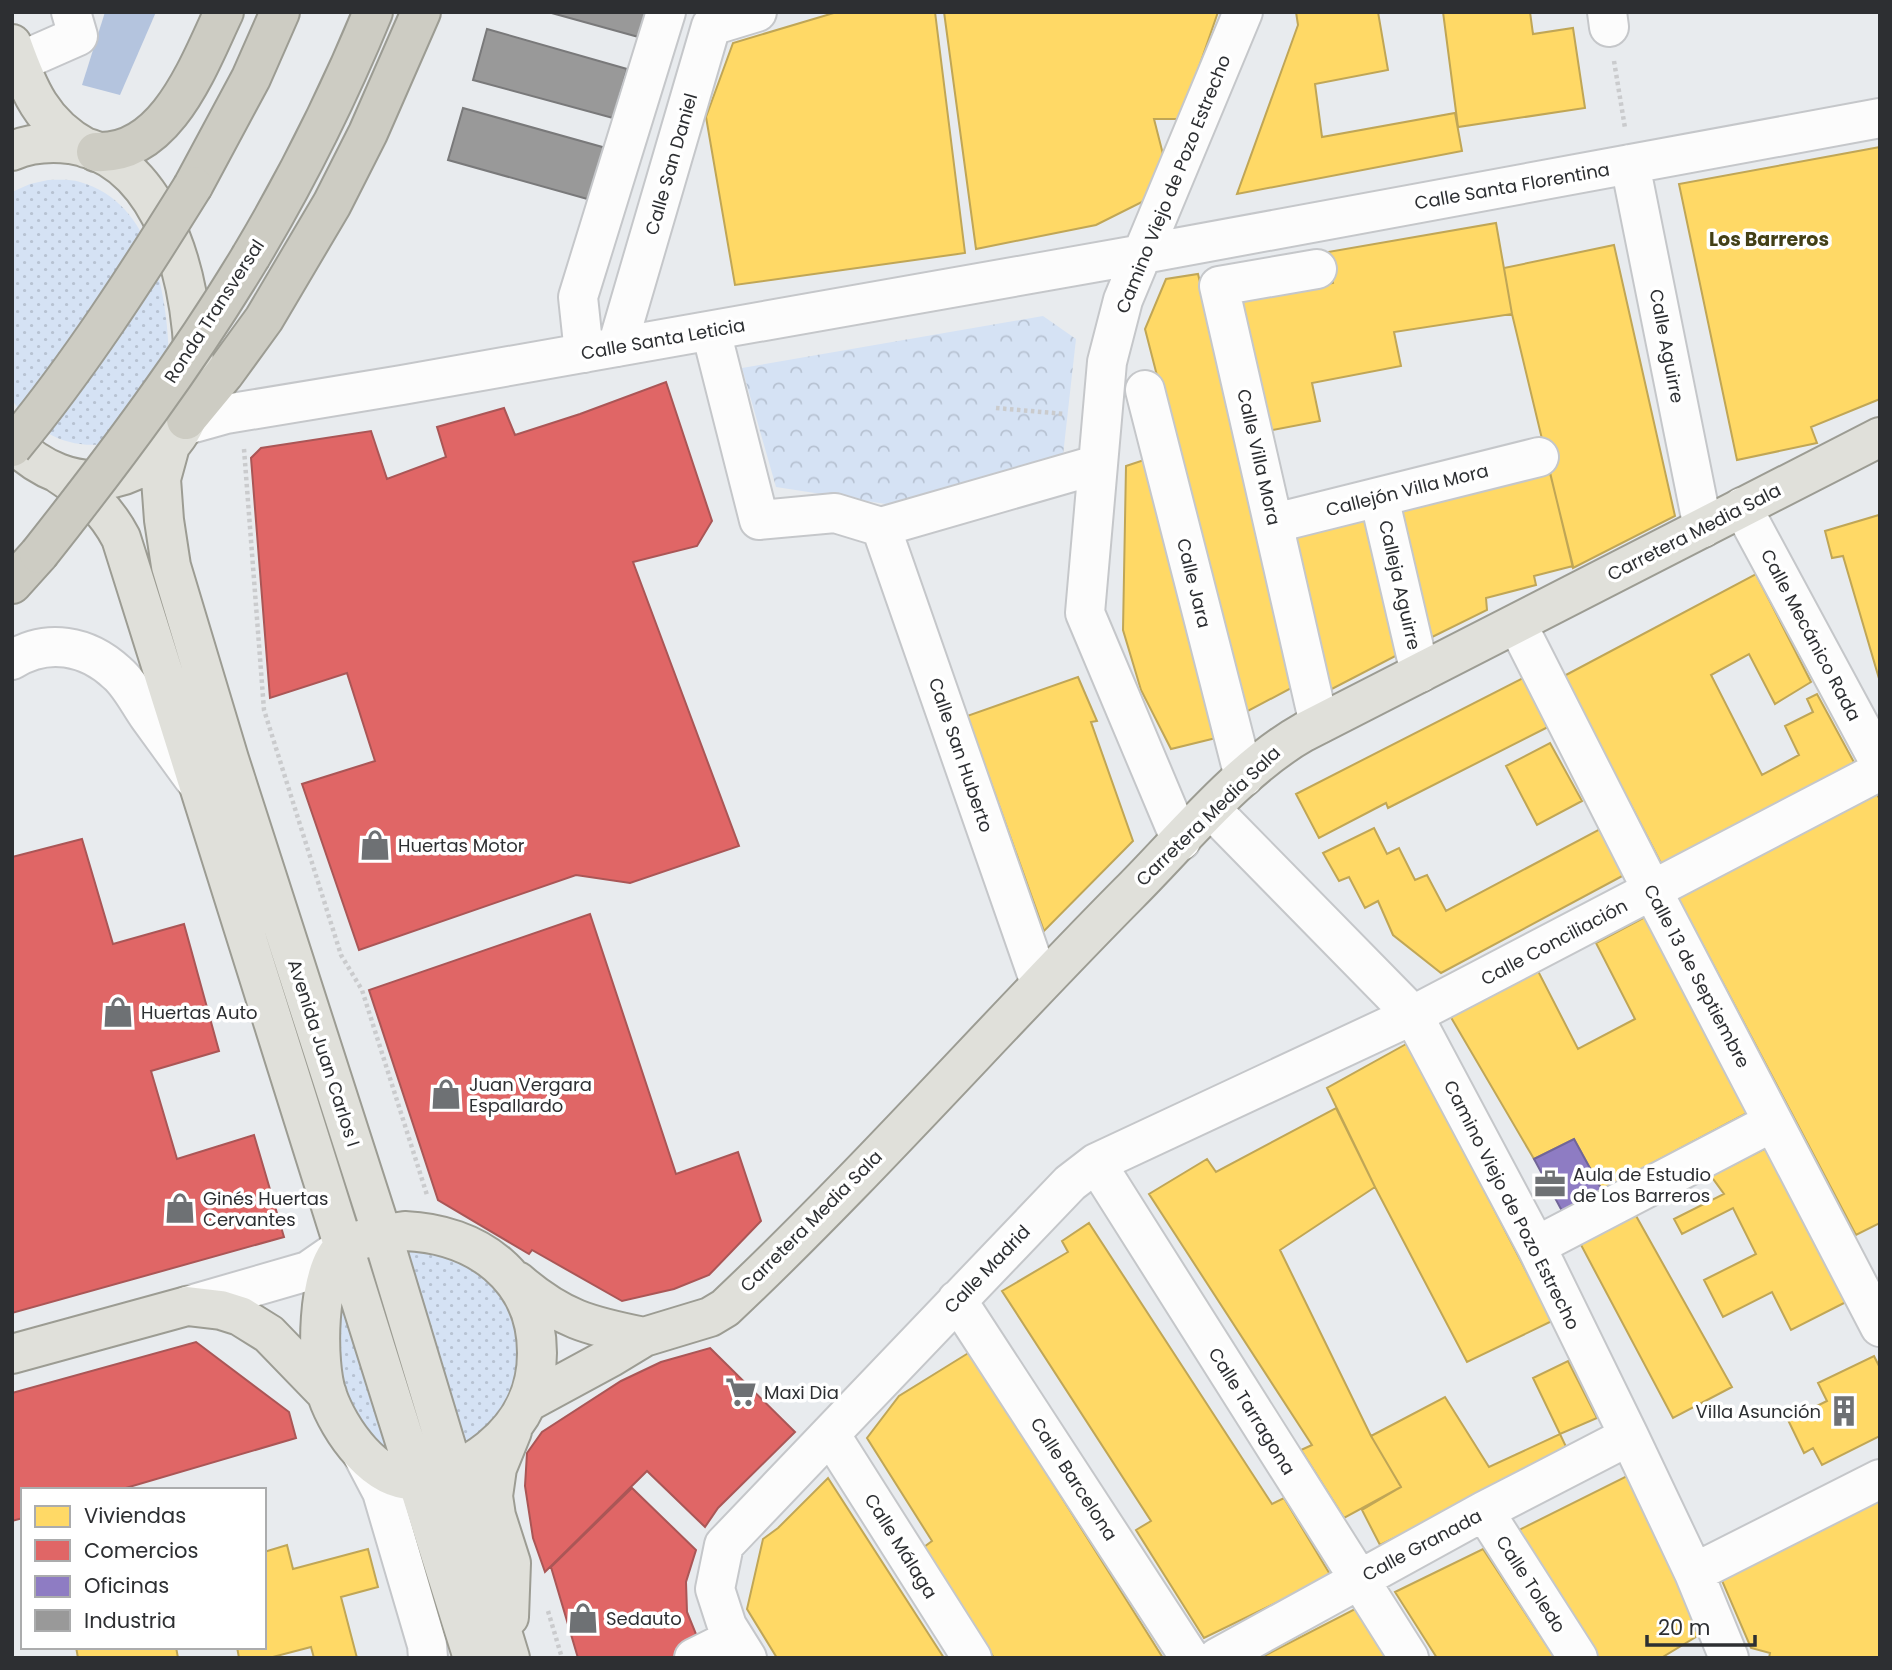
<svg xmlns="http://www.w3.org/2000/svg" width="1892" height="1670" font-family="Poppins,sans-serif">
<defs>
<pattern id="grass-dots" width="8" height="8" patternUnits="userSpaceOnUse" patternTransform="scale(1.75)"><rect width="8" height="8" fill="#d5e2f4"/><path d="M2 2h.1M6 6h.1" fill="none" stroke="#b7c2d2" stroke-width="1.8" stroke-linecap="round"/></pattern>
<pattern id="park-crowns" width="20" height="18" patternUnits="userSpaceOnUse" patternTransform="scale(1.75)"><rect width="20" height="18" fill="#d5e2f4"/><path d="M2 6a3 3 0 1 1 6 0M12 15a3 3 0 1 1 6 0" fill="none" stroke="#b7c2d2"/></pattern>
</defs>
<rect width="100%" height="100%" fill="#e8ebee"/>
<path fill="url(#grass-dots)" d="M48,180C59,180 70,179 80,182C156,203 169,304 169,369L106,444C67,449 35,432 12,400V192L30,184Z
M405,1231L484,1255L537,1368L471,1463L399,1289Z
M333,1263L418,1480L336,1416Z"/>
<path fill="url(#park-crowns)" d="M1043,316L1076,339L1062,464L886,504L776,487L742,368Z"/>
<path fill="#b4c4de" d="M105,12H156L120,95L82,85Z"/>
<path fill="#ffd966" stroke="#c0a656" stroke-width="2" d="M837,12H935L965,253L735,285L706,117L733,43Z
M944,12H1218L1181,119H1154L1166,166L1142,202L1096,225L976,249Z
M1296,12H1378L1388,70L1315,84L1322,137L1455,113L1462,151L1237,194L1298,25Z
M1443,12H1530L1533,34L1573,28L1585,108L1458,127Z
M1880,147V399L1811,427L1817,443L1737,460L1679,184Z
M1496,223L1512,314L1394,332L1401,366L1312,383L1320,421L1267,431L1235,301L1333,283L1328,252Z
M1614,245L1675,516L1573,568L1512,314L1504,268Z
M1198,274L1297,685L1244,713L1145,329L1166,279Z
M1144,460L1216,738L1171,749L1141,690L1123,630L1126,466Z
M1549,469L1573,566L1534,576L1536,585L1486,598L1487,610L1420,643L1388,511Z
M1373,515L1407,650L1326,692L1285,538Z
M1879,515L1880,516V682L1843,556L1832,558L1825,531Z
M1756,574L1811,682L1775,704L1749,654L1711,675L1762,775L1799,755L1785,726L1813,712L1807,699L1817,694L1856,766L1664,869L1564,676Z
M1078,677L1097,721L1091,722L1133,841L1044,931L967,716Z
M1523,678L1548,727L1388,808L1386,803L1319,838L1296,794Z
M1550,743L1582,801L1537,825L1506,766Z
M1877,794L1880,800V1223L1856,1235L1678,898Z
M1374,828L1387,854L1399,848L1415,880L1427,875L1446,911L1602,828L1626,874L1441,973L1393,935L1378,901L1365,908L1349,877L1339,881L1323,853Z
M1647,916L1749,1112L1602,1190L1574,1139L1534,1159L1449,1014L1537,969L1578,1049L1635,1019L1596,943Z
M1408,1043L1552,1321L1467,1362L1375,1187L1327,1088Z
M1336,1108L1375,1187L1280,1250L1371,1436L1401,1487L1344,1518L1301,1450L1312,1445L1149,1194L1207,1159L1216,1172Z
M1766,1148L1846,1302L1791,1330L1772,1292L1723,1317L1704,1280L1756,1254L1733,1208L1682,1234L1674,1219L1724,1194L1711,1176Z
M1635,1214L1732,1387L1673,1418L1580,1243Z
M1089,1223L1272,1504L1284,1498L1331,1576L1204,1638L1136,1530L1151,1521L1002,1291L1068,1252L1062,1241Z
M970,1352L1163,1658H994L924,1547L932,1541L867,1438L899,1396Z
M1874,1356L1880,1368V1436L1822,1465L1813,1448L1804,1453L1788,1420L1827,1401L1818,1383Z
M1568,1361L1597,1418L1560,1434L1533,1378Z
M1445,1397L1489,1467L1560,1434L1569,1453L1380,1545L1362,1510L1401,1487L1371,1436Z
M1633,1473L1704,1632L1661,1658H1594L1513,1533Z
M828,1478L944,1658H777L747,1609L763,1539L778,1528Z
M1880,1495V1658H1769L1770,1653L1751,1648L1720,1576Z
M287,1545L293,1569L368,1549L378,1587L341,1597L357,1658H314L311,1647L269,1658H239L237,1647H264V1552Z
M1483,1549L1555,1658H1437L1395,1592Z
M1355,1609L1386,1658H1260Z
M76,1647H176L178,1658H78Z"/>
<path fill="#e06666" stroke="#aa5656" stroke-width="2" d="M666,382L712,521L697,546L633,562L739,846L630,883L576,875L359,950L302,784L375,761L347,673L270,698L251,458L261,448L371,431L387,479L446,457L437,427L504,408L515,435L580,414Z
M82,839L113,944L184,924L219,1051L151,1071L177,1159L254,1135L284,1237L12,1313V857Z
M590,914L676,1174L738,1152L761,1221L709,1275L674,1289L622,1301L532,1250L529,1254L438,1200L369,990Z
M196,1342L289,1412L296,1438L119,1490H23V1518L12,1521V1393Z
M710,1348L795,1432L718,1508L705,1527L647,1471L545,1572L533,1538L525,1486L527,1453L542,1432L621,1381L661,1362Z
M632,1488L696,1550L686,1582L687,1612L700,1644L672,1658H578L551,1567Z"/>
<path fill="#8e7cc3" stroke="#716598" stroke-width="2" d="M1574,1139L1602,1190L1562,1211L1534,1159Z"/>
<path fill="#999" stroke="#79797a" stroke-width="2" d="M548,12H650L642,38Z
M487,29L627,69L613,118L473,80Z
M463,108L606,148L591,200L448,160Z"/>
<g fill="none" stroke-linecap="round" stroke-linejoin="round">
<defs>
<path id="minor" d="M1607,12L1609,27
M19,62L78,36L71,12
M1630,164L1703,528
M1317,269L1219,286L1319,724
M711,331L759,520L835,513L881,527L1096,465
M617,347L711,26L757,12
M584,353L578,297L666,12
M1145,390L1244,777
M183,426L226,414L402,385L1143,254L1880,118
M1379,497L1420,673
M1742,507L1880,763
M1275,523L1539,457
M881,527L1040,983
M1517,624L1652,890L1880,1327
M12,660C47,638 87,645 117,673C130,684 139,703 149,717C164,738 179,758 194,779
M1211,809L1413,1015L1536,1246L1629,1436L1694,1573L1729,1658
M1181,841L1085,613L1107,362L1123,300L1243,12
M1096,1163L1409,1658
M1536,1246L1773,1122
M957,1300L1190,1658
M187,1306L308,1271L344,1246
M830,1434L972,1658
M362,1454L382,1492L427,1645L428,1658
M1484,1511L1578,1658
M1694,1573L1880,1479
M694,1658L734,1638
M747,1658L727,1626L715,1589L724,1545L1070,1183L1096,1163L1413,1015L1880,771
M1217,1658L1484,1511L1629,1436"/>
<path id="major" d="M12,44C28,89 42,124 86,148
M12,151C30,143 51,142 70,144C155,156 185,259 192,331C194,359 197,393 186,421C173,450 144,471 113,478C75,486 39,469 12,442
M170,446L161,479L164,520L171,566L229,759L382,1234L510,1658
M59,474C85,491 106,509 121,538L473,1658
M405,1231C476,1234 537,1276 537,1353C537,1393 521,1424 490,1449C470,1465 445,1477 418,1480C376,1484 339,1430 327,1395C316,1364 316,1270 344,1247C353,1239 392,1233 405,1231Z
M517,1281C561,1319 589,1326 644,1337
M12,1354L187,1306L221,1310L240,1316L269,1334L327,1394
M528,1402L611,1357L644,1337L710,1317L725,1308C865,1176 993,1030 1129,893C1181,841 1240,768 1304,732L1880,437
M509,1617L511,1563L496,1516L493,1496L497,1468L512,1431"/>
<path id="highway" d="M96,152C167,156 199,64 224,12
M193,186L251,78L280,12
M251,256C298,177 338,97 373,12
M186,420L224,374L264,319L332,204L368,133L421,12
M12,584L39,554"/>
</defs>
<use href="#minor" stroke="#c5c7ca" stroke-width="42"/>
<use href="#major" stroke="#9c9c93" stroke-width="42"/>
<use href="#highway" stroke="#9c9c93" stroke-width="42"/>
<path stroke="#cacbcd" stroke-width="4.5" stroke-dasharray="3.5 3.5" stroke-linecap="butt" d="M1614,61L1625,128
M996,408L1065,414
M244,449L264,710L341,955L362,990L427,1195
M548,1611L562,1658"/>
<use href="#minor" stroke="#fcfcfc" stroke-width="38"/>
<use href="#major" stroke="#e0e0da" stroke-width="38"/>
<use href="#highway" stroke="#cdccc3" stroke-width="38"/>
<defs>
<path id="highway-bridge" d="M12,447C80,365 137,276 193,186
M39,554C115,458 188,361 251,256"/>
</defs>
<use href="#highway-bridge" stroke="#9c9c93" stroke-width="42" stroke-linecap="butt"/>
<use href="#highway-bridge" stroke="#cdccc3" stroke-width="38"/>
</g>
<defs>
<symbol id="shop-bare" viewBox="-9 -9 18 18"><path d="M-5-2.5h2.3a2.7 3.5 0 0 1 5.4 0H5L5.5 6h-11ZM-1.5-2.5h3a1.5 2.3 0 0 0-3 0Z" fill="#6e7174" stroke="#fff" stroke-width="2.5" paint-order="stroke"/></symbol>
<symbol id="office-bare" viewBox="-9 -9 18 18"><path d="M-6-3h4V-5.5h4V-3h4V5H-6ZM-1-4.5V-3h2v-1.5ZM-6 0V1H6V0Z" fill="#6e7174" stroke="#fff" stroke-width="2.5" paint-order="stroke"/></symbol>
<symbol id="supermarket-bare" viewBox="-9 -9 18 18"><path d="M-6-5.5h2.5l.6 2H6L4.5 2H-2.5L-4.4-4H-6ZM-1.5 3.2a1.3 1.3 0 1 0 .1 0ZM3 3.2a1.3 1.3 0 1 0 .1 0Z" fill="#6e7174" stroke="#fff" stroke-width="2.5" paint-order="stroke"/></symbol>
<symbol id="building-bare" viewBox="-9 -9 18 18"><path d="M-4-6H4V6H1V3H-1V6H-4ZM-2.5-4.3h1.7v1.8h-1.7ZM.8-4.3h1.7v1.8H.8ZM-2.5-1h1.7V.8h-1.7ZM.8-1h1.7V.8H.8Z" fill="#6e7174" stroke="#fff" stroke-width="2.5" paint-order="stroke"/></symbol>
</defs>
<g fill-rule="evenodd">
<use href="#shop-bare" x="353" y="823" width="44" height="44"/>
<use href="#shop-bare" x="96" y="990" width="44" height="44"/>
<use href="#shop-bare" x="424" y="1072" width="44" height="44"/>
<use href="#office-bare" x="1528" y="1162" width="44" height="44"/>
<use href="#shop-bare" x="158" y="1186" width="44" height="44"/>
<use href="#supermarket-bare" x="719" y="1370" width="44" height="44"/>
<use href="#building-bare" x="1822" y="1389" width="44" height="44"/>
<use href="#shop-bare" x="561" y="1596" width="44" height="44"/>
</g>
<g text-anchor="middle" dominant-baseline="central" stroke-width="7" stroke-linejoin="round" paint-order="stroke">
<g font-size="18" fill="#2d2f32" stroke="#fff">
<text transform="translate(671 164) rotate(-74)">Calle San Daniel</text>
<text transform="translate(1173 184) rotate(-68)">Camino Viejo de Pozo Estrecho</text>
<text transform="translate(1512 186) rotate(-10)">Calle Santa Florentina</text>
<text transform="translate(214 311) rotate(-57)">Ronda Transversal</text>
<text transform="translate(663 339) rotate(-10)">Calle Santa Leticia</text>
<text transform="translate(1667 346) rotate(79)">Calle Aguirre</text>
<text transform="translate(1259 457) rotate(77)">Calle Villa Mora</text>
<text transform="translate(1407 490) rotate(-14)">Callejón Villa Mora</text>
<text transform="translate(1694 532) rotate(-27)">Carretera Media Sala</text>
<text transform="translate(1194 583) rotate(76)">Calle Jara</text>
<text transform="translate(1400 585) rotate(77)">Calleja Aguirre</text>
<text transform="translate(1811 635) rotate(62)">Calle Mecánico Rada</text>
<text transform="translate(961 755) rotate(71)">Calle San Huberto</text>
<text transform="translate(1208 816) rotate(-44)">Carretera Media Sala</text>
<text transform="translate(1554 942) rotate(-28)">Calle Conciliación</text>
<text transform="translate(1697 976) rotate(62)">Calle 13 de Septiembre</text>
<text transform="translate(324 1053) rotate(72)">Avenida Juan Carlos I</text>
<text transform="translate(1512 1205) rotate(63)">Camino Viejo de Pozo Estrecho</text>
<text transform="translate(811 1221) rotate(-45)">Carretera Media Sala</text>
<text transform="translate(987 1269) rotate(-46)">Calle Madrid</text>
<text transform="translate(1252 1411) rotate(58)">Calle Tarragona</text>
<text transform="translate(1074 1479) rotate(57)">Calle Barcelona</text>
<text transform="translate(1422 1545) rotate(-28)">Calle Granada</text>
<text transform="translate(901 1546) rotate(58)">Calle Málaga</text>
<text transform="translate(1531 1584) rotate(57)">Calle Toledo</text>
</g>
<g font-size="18" fill="#2d2f32" stroke="#fff" text-anchor="start">
<text x="398" y="845">Huertas Motor</text>
<text x="141" y="1012">Huertas Auto</text>
<text x="469" y="1084">Juan Vergara<tspan x="469" dy="21">Espallardo</tspan></text>
<text x="1573" y="1174">Aula de Estudio<tspan x="1573" dy="21">de Los Barreros</tspan></text>
<text x="203" y="1198">Ginés Huertas<tspan x="203" dy="21">Cervantes</tspan></text>
<text x="764" y="1392">Maxi Dia</text>
<text x="1821" y="1411" text-anchor="end">Villa Asunción</text>
<text x="606" y="1618">Sedauto</text>
</g>
<g font-size="19" font-weight="bold" fill="#423f16" stroke="#fff">
<text x="1769" y="239">Los Barreros</text>
</g>
</g>
<rect width="1892" height="1670" fill="none" stroke="#2d2f32" stroke-width="28"/>
<rect x="21" y="1488" width="245" height="161" fill="#ffffff" stroke="#abacad" stroke-width="2"/>
<rect x="35" y="1506" width="35" height="21" fill="#ffd966" stroke="#abacad" stroke-width="2"/>
<text x="84" y="1523" font-size="21" fill="#2d2f32">Viviendas</text>
<rect x="35" y="1540" width="35" height="21" fill="#e06666" stroke="#abacad" stroke-width="2"/>
<text x="84" y="1558" font-size="21" fill="#2d2f32">Comercios</text>
<rect x="35" y="1576" width="35" height="21" fill="#8e7cc3" stroke="#abacad" stroke-width="2"/>
<text x="84" y="1593" font-size="21" fill="#2d2f32">Oficinas</text>
<rect x="35" y="1610" width="35" height="21" fill="#999999" stroke="#abacad" stroke-width="2"/>
<text x="84" y="1628" font-size="21" fill="#2d2f32">Industria</text>
<path d="M1647 1635v10h108v-10" fill="none" stroke="#2d2f32" stroke-width="3.5"/>
<text x="1658" y="1635" font-size="21" fill="#2d2f32" stroke="#ffffff" stroke-width="5" paint-order="stroke">20 m</text>
</svg>
